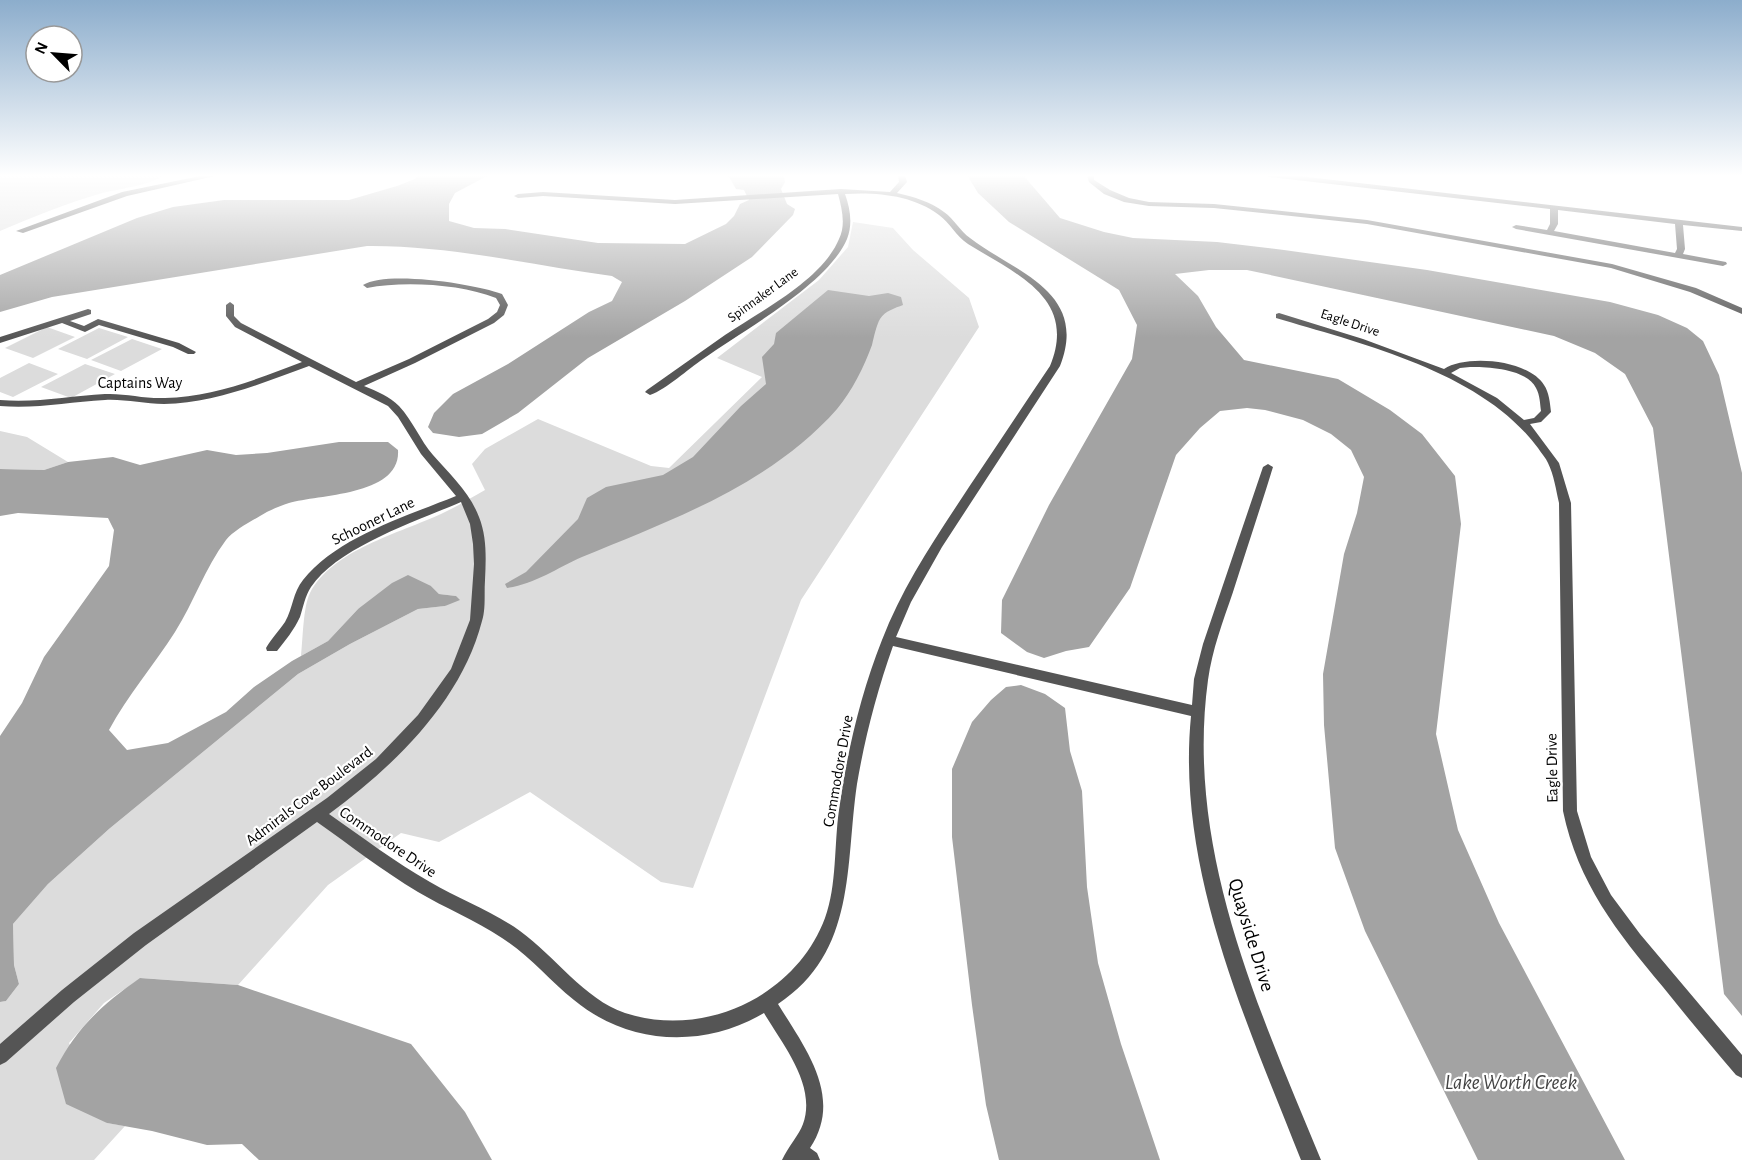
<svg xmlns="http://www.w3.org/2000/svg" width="1742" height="1160" font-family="'Alegreya Sans',sans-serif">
<rect width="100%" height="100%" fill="#fff"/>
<path fill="#dcdcdc" d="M0,175H165C147,186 123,188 102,193C67,203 33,217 0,231Z
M853,222L893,228L913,250L969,298L979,327L801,600L693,888L661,882L530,792L439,842L401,833L328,885L238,985L141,978L104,1003L69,1043L107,1123L125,1126L94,1160H0V1002L6,1001L19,984L14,965L13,924L48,884L109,829L298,674L350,644L418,609L445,606L456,596L439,594L431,586L358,609L328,641L301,656C303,639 303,607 310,593C332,550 400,533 441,514C456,507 471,498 485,490L472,464L485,449L538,419L651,466L669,468L762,377L717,358L819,280L848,247Z
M47,327L75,337L33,358L5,348Z
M99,328L128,337L87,359L58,349Z
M132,339L162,349L121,371L91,360Z
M29,363L58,374L13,397L0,392V378Z
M85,364L115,374L71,398L41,387Z
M0,431L27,437L68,462L44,470L0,469Z"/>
<path fill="#a3a3a3" d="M418,175H489L455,193L449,204V221L474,228L505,229L598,243L685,244L726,224L734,216L740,204L749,200L744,190L736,189L728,175H784L785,182L781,189L787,204L795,209L793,215L752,257L685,301L588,358L518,413L482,434L459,437L433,433L428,427L434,413L453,394L508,364L589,312L612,301L622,282L612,276C532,265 447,245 367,246L52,297L0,312V275L137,218L173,207L224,200H349L397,186L415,179Z
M967,175H1023L1060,218L1104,232L1133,238L1217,242L1284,250L1427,270L1610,302L1658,315L1687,328L1703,341L1719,375L1742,473V1016L1724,994L1653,428L1625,374L1595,353L1554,336L1247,270H1209L1175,274L1198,296L1216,327L1244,360L1338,379L1390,410L1422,434L1455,476L1461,524L1436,734L1458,830L1499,923L1625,1160H1478L1365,931L1335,848L1324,725L1323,674L1344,554L1357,513L1364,477L1351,450L1331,434L1303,420L1265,410L1247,408L1220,411L1200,428L1176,455L1130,588L1089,647L1066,651L1044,658L1027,652L1001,633L1002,600L1049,505L1132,359L1137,325L1119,290L1009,222L978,193Z
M828,290L869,296L888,293L901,297L903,305C895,308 885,311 880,319C876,326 874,337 872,345C864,367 852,391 837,409C771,484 672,520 582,557C557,568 535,584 507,588L505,584L526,572L578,519L587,498L606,487L663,475L693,457L741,406L766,384L762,357L774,344L776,333Z
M339,442H388L398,450C401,496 319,494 289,503C279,506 268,511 260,516C250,522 233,531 226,540C205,568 194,602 175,632C154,665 128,695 109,730L127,750L168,743L226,712L254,687L292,661L328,641L358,609L392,583L408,575L431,586L439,594L456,596L460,600L445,606L418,609L350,644L298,674L109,829L48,884L13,924L14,965L19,984L6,1001L0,1002V736L22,703L44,657L109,566L114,530L108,518L18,513L0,516V469L44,470L68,462L113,457L140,465L207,450L236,455L267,453Z
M1021,685L1045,694L1065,708L1070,751L1082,791L1087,887L1098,963L1121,1044L1160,1160H999L986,1105L972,1005L952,837V769L972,722L991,700L1006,687Z
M140,978L238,985L411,1044L465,1112L492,1160H259L242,1144L207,1145L152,1131L107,1123L66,1104L56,1068C78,1026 103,1004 140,978Z"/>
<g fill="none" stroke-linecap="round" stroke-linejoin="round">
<path fill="#555" fill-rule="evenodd" d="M205,175H219L127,196L23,233L16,231L122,192Z
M898,175H905L907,182L897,193C913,197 930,201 944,212C954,219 960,231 970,238C1016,273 1089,292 1060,366L942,547L911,602L896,637L1192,705L1194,679L1203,644L1263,467L1268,464L1273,467C1260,509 1246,551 1233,592C1223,621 1212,650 1208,680C1185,849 1258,1007 1321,1160H1301C1246,1020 1176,870 1191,716L893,646C877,691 865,737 857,784C845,865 857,952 778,1004C805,1048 844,1097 810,1148L817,1153L820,1160H782C788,1147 799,1135 803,1124C817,1085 782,1044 764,1013C703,1049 628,1045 574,1000C549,980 529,955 502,938C475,920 445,908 418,892C383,871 351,846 317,822L146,945L74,1002L6,1062L0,1065V1044L62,990L134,933L327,798L376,759L418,715L451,669L470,620L474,564L473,544L470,524L461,502C417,521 338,547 311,587C305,596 303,608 300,617C294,630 285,641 277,651H267L266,648C271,639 279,631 285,622C293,608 293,592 303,580C337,537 407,516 456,496L421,454L398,417L388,406L309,366C263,383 214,403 164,404C144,404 125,399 105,400C69,402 36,409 0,406V400C36,403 70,396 105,394C125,393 145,399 165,398C212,397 258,379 302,362L235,327L226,316V305L230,302L234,305V316L241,323L356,382L409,359L488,319L497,312L500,305L496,298C460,284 404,281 367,288L363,285C386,270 476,284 502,294L508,305L504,315L494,323L415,363L364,386C377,391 390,397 399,406C413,421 420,440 433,455C450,474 470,493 479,517C487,537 486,559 485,580C484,593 486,609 482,621C461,702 394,766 329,814C362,837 395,862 430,882C459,899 492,911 520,931C555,956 584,999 625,1013C704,1039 796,996 825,918C837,885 834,845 839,810C847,752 861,693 882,640C903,585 937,536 969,487C996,447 1023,406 1050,366C1078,298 1016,274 968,244C956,236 950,223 939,215C913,195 876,192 845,194C850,208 853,224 847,239C828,284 744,330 703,359C688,369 667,389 650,395L645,392L647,390C673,372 699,353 725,335C761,311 822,280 839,239C846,225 842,209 838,194L675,204L543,196L518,198L514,196L518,194L543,192L675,200L841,189L890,192L899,182Z
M1087,175H1094V180L1110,190L1129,198L1149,202L1214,204L1367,220L1612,264L1696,288L1742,308V314L1690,292L1611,268L1367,224L1214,208L1149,206L1124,202L1104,194L1089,182Z
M1267,175H1290L1742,227V231L1683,225L1685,249L1683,254L1726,262L1727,264L1723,266L1516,229L1512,227L1516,225L1547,230L1550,224V209L1270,177ZM1558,210L1675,224L1677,249L1675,253L1554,231L1558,224Z
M88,309L91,310V314L70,321L84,326L98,319L179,343L196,352L194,354H188L173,347L99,325L85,332L62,323L0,343V337Z
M1279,313L1363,339L1444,369C1467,354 1529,360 1544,385C1549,392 1550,403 1551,412L1541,422L1530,424L1559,463L1571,503L1577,811L1591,857L1611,895L1640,934L1742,1055V1078L1736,1075C1711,1046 1687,1017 1663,987C1617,932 1578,883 1563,811L1559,503C1556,490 1554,475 1548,463C1546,458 1541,453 1538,448C1482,372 1363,344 1276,318V314ZM1470,367C1489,367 1527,369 1536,388C1540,395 1540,404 1541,411L1534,418L1524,420L1497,398L1451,373L1460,368Z"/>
</g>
<linearGradient id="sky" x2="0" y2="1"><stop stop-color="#8cadcc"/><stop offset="0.52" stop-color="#fff"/><stop offset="1" stop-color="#fff" stop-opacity="0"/></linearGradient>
<rect width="1742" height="338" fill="url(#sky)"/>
<g text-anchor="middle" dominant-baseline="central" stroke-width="4.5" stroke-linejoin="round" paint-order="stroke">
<g font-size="14" fill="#000" stroke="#fff">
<text transform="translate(763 295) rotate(-36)">Spinnaker Lane</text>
<text transform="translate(1350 323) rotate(18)">Eagle Drive</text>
</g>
<g font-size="16" fill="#000" stroke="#fff">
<text x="140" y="383">Captains Way</text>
<text transform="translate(373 521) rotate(-26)">Schooner Lane</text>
<text transform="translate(1552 768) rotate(-91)">Eagle Drive</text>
<text transform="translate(838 771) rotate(-80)">Commodore Drive</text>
<text transform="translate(309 796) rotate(-37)">Admirals Cove Boulevard</text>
<text transform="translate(388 842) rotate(34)">Commodore Drive</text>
</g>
<g font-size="20" fill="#000" stroke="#fff">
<text transform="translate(1251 935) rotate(73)">Quayside Drive</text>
</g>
<g font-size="21" font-style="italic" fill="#444" stroke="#fff">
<text x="1511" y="1082">Lake Worth Creek</text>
</g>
</g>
<g transform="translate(54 54) rotate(295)"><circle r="28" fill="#ffffff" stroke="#999999" stroke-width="1.5"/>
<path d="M0-4.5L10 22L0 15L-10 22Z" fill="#000000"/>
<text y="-9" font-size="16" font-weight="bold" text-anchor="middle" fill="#000000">N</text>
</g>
</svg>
